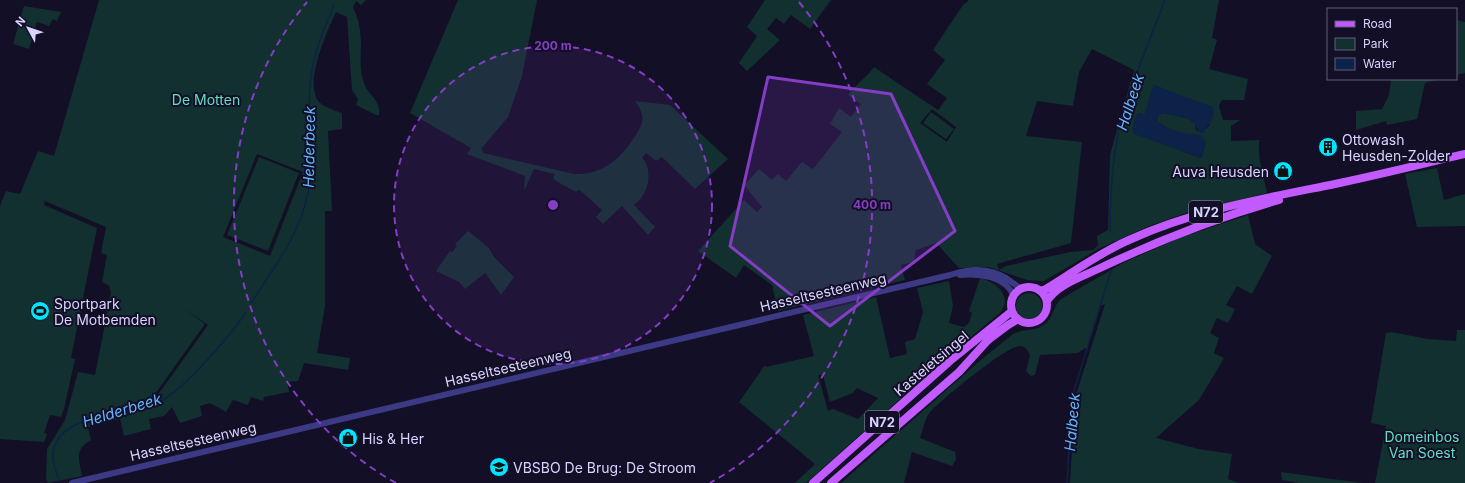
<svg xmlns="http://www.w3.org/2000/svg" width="1465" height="483" font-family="Inter,sans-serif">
<rect width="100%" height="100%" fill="#130f26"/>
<path fill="#12302f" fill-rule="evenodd" d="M99,0H366L361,5L356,1L353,7C358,17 361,31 361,43C361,55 359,71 364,83C368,95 381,100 379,115H376L356,105L358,99L352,90L347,17L336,12C327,32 307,75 316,97C319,106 334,110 342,113V129L328,131L332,211H325V306L317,353L350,358L348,370L304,363L298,381L287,382L289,392L264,397L263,401L251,397L248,405L233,400L226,412L210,403L200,406L202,416L180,423L172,407L164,416L149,419L151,429L124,436L120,419L88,427L91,440C74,450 79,459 82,476L48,483L46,479L47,449L65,420L78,372L95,375L111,293L109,286L102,282L107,255L101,253L106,227L45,201L44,205L97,228L71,358L75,359L64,409L61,417L50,415L44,433L47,434L44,442L0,439V206L6,191L20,194L38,151L54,156ZM257,154L303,172L270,256L223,237ZM184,308L208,325L157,396L155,394L205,324Z
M458,0H537L522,76L508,117L482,148L483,153L574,174C602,175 619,160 634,138C638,132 644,123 642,115C641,110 638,105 635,101L670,105L728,159L695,189L662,157L656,161L646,153L642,158C651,166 650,185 643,195C641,199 637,202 634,205L655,227L648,235L622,206L603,224L596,217L602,210L581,191L578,190L576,192L556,181L553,178L555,174L534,169L524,191L525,176L467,154L471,148L410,113Z
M765,0H831L810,29L791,15L784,24L776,18L767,29L780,40L747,71L739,63L757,36L747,27Z
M969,0H1219L1212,38L1217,40L1209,69L1248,79L1244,100H1222L1219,106L1223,120H1240L1231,126V141L1259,140V156L1267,193L1186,213L1149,226L1100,248L1044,281L1027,280L989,267L959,268L936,243L916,250L914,262L901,265L905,280L778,311L772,285L744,265L736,278L698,251L744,200L757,212L762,207L744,185L759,169L772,180L778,174L786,181L802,162L813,169L842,132L830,124L839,108L851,117L861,104L848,95C856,84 866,78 874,67L938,110L947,98L927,84L945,60L933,50L963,5ZM1092,49L1134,70L1110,155L1108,230L1097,236L1098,245L1093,250L1070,252L1006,266L999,270L997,264L1071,243L1082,142L1026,136L1037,101L1073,106L1079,72ZM1154,85L1181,96L1210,125L1202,133L1196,130L1195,123L1187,118L1163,113L1157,117L1158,122C1169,130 1181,136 1194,134L1201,158L1174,148L1139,113L1145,115ZM932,109L956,127L947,142L920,123Z
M24,6L61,12L57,21L53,19L49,26L37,22L29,49L13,44Z
M1456,20L1465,22V73L1456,75Z
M1391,79H1441L1425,83L1417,119L1387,125L1386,121L1356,130V111L1382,109L1389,95Z
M931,112L954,129L946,139L923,123Z
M259,157L299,173L268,251L227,235Z
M1437,168L1444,200L1465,194V226L1417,227L1405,174Z
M1248,215L1255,244L1272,256L1252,294L1237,286L1226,305L1235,309L1228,323L1217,318L1210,333L1219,338L1214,353L1224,358L1199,400L1156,438L1199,449L1232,454L1228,479L1239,483H1070L1075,398L1105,304L1100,306L1087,349L1085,348L1078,353L1040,355L1035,375L1031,376L1026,371L1030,355C1028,350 1025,346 1019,346C1005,347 941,400 930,412C925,418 923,430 920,438L955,452L956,460L952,466L912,452L904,483H841L982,359L1013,334C1024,328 1037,332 1046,323C1054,316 1053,306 1061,299L1123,263L1179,238Z
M468,231L489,248L494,257L514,277L501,295L485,273L465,289L459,282L436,271L450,251L452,252L457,246L455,244Z
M980,278C993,282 1006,289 1005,304L1001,312L947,357L806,483H795L815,464L739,402L765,365L766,367L814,356L803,315L876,297L890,358L907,354L905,342L915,339L923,312L917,288L949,281L953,306L949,323L964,327L969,323L972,313L969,311ZM818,375H823L830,402L853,393L857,388L878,398L858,419L833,409L828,411Z
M1016 306a13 13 0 1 1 26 0a13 13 0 1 1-26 0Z
M1457,330H1465V483H1375L1386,426L1371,423L1386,333L1391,332L1428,339L1456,341Z
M1281,472L1362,483H1299L1282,480Z"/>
<path fill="#0c2248" d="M1153,85L1213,107C1216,117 1208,124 1204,133L1198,132L1195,123L1187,118L1163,113L1157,117L1158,122C1174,134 1185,132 1202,136L1206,143L1202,158L1134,134C1131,127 1135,120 1137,113L1145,114Z"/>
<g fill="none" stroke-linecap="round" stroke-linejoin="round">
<path stroke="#0c2248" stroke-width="1.5" d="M1110,231C1110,194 1112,157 1121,121C1132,80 1150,40 1165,0
M251,303C273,269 300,234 308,193C315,158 307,121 310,86C312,57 323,31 334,5
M59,481C57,474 52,462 53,454C57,411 131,416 161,401C183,390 232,334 246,312
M1067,483L1072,397L1111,271"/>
<path stroke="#3d3a85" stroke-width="6" d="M960,275C979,273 1005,276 1014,296
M72,483L950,275C970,269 988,267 1006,278C1012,282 1016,286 1022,289"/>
<path stroke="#c25bff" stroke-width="8" d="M1011 305a18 18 0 1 1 36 0a18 18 0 1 1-36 0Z
M1040,291L1046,289C1074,272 1099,253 1129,240C1194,210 1266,198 1335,184C1379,175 1422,164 1465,154
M1047,301C1057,285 1081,277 1098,269C1157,241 1216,218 1279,200
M813,483L950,361L1012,311
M831,483L959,372L988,340L1008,325L1018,319"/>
</g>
<path fill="#843dc5" fill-opacity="0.2" stroke="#843dc5" stroke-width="3" stroke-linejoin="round" d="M768,77L891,94L955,231L830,326L730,246Z"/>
<circle cx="553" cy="205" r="159" fill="#843dc5" fill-opacity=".12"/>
<g fill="none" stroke="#843dc5" stroke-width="2" stroke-dasharray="7 5">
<circle cx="553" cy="205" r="159"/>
<path d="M396 483A319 319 0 0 1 307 2M799 2A319 319 0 0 1 710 483"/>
</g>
<defs>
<symbol id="building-disc" viewBox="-11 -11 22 22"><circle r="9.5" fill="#00e5ff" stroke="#130f26"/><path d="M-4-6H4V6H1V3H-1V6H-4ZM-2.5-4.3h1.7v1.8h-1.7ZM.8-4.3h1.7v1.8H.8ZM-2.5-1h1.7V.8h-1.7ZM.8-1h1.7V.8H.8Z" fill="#111"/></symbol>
<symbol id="shop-disc" viewBox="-11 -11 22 22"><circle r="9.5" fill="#00e5ff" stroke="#130f26"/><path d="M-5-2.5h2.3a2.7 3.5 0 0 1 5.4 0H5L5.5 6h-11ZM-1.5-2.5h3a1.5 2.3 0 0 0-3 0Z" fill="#111"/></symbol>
<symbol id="stadium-disc" viewBox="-11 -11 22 22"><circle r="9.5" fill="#00e5ff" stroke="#130f26"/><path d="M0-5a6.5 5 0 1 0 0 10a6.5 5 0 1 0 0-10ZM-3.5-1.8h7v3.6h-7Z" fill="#111"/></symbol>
<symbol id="school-disc" viewBox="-11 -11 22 22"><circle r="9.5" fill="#00e5ff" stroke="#130f26"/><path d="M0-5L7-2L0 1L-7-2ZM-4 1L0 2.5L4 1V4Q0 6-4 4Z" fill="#111"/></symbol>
</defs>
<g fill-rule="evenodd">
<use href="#building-disc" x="1317" y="136" width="22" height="22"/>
<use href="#shop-disc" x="1272" y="160" width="22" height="22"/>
<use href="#stadium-disc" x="29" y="300" width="22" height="22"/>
<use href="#shop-disc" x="337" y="427" width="22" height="22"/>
<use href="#school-disc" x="488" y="456" width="22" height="22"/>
</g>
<g text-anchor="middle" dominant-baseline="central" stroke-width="4" stroke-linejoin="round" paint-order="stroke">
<g fill="#130f26" stroke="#9e99be" stroke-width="1">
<rect x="1189" y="201" width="34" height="22" rx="3"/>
<rect x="865" y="411" width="34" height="22" rx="3"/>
</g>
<g font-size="13" font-weight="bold" fill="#d9d4ff">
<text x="1206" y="212">N72</text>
<text x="882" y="422">N72</text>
</g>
<g font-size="14" fill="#5fe0c0" stroke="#130f26">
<text x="206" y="99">De Motten</text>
<text x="1422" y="436">Domeinbos<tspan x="1422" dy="16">Van Soest</tspan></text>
</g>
<g font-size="14" fill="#d9d4ff" stroke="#130f26" text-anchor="start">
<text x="1342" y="139">Ottowash<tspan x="1342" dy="16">Heusden-Zolder</tspan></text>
<text x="1269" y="171" text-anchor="end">Auva Heusden</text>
<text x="54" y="303">Sportpark<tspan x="54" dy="16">De Motbemden</tspan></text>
<text x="362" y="438">His &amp; Her</text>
<text x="513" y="467">VBSBO De Brug: De Stroom</text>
</g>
<g font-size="14" fill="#d9d4ff" stroke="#130f26">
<text transform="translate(823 292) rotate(-13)">Hasseltsesteenweg</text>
<text transform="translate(931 363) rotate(-40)">Kasteletsingel</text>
<text transform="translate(508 367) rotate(-13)">Hasseltsesteenweg</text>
<text transform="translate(193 441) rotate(-13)">Hasseltsesteenweg</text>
</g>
<g font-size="15" font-style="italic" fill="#62b6ff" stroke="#130f26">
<text transform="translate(1130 102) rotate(-72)">Halbeek</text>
<text transform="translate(309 147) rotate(-89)">Helderbeek</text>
<text transform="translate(122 410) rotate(-17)">Helderbeek</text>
<text transform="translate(1072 422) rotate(-85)">Halbeek</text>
</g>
</g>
<circle cx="553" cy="205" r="6" fill="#843dc5" stroke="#130f26" stroke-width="2"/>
<g font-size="12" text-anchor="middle" font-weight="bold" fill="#843dc5" stroke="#130f26" stroke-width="4" stroke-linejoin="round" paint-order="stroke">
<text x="553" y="50">200 m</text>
<text x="872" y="209">400 m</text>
</g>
<rect x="1327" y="8" width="130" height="72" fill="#130f26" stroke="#625e7d"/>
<rect x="1335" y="21" width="20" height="6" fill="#c25bff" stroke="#625e7d"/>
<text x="1363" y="28" font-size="12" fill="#d9d4ff">Road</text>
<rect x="1335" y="38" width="20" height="12" fill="#12302f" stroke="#625e7d"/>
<text x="1363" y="48" font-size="12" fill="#d9d4ff">Park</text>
<rect x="1335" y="58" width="20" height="12" fill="#0c2248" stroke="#625e7d"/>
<text x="1363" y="68" font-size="12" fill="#d9d4ff">Water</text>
<g transform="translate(28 28) rotate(310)" stroke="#130f26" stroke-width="3" paint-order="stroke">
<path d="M0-3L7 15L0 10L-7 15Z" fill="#d9d4ff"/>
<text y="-6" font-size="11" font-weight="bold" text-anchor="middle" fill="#d9d4ff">N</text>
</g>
</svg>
